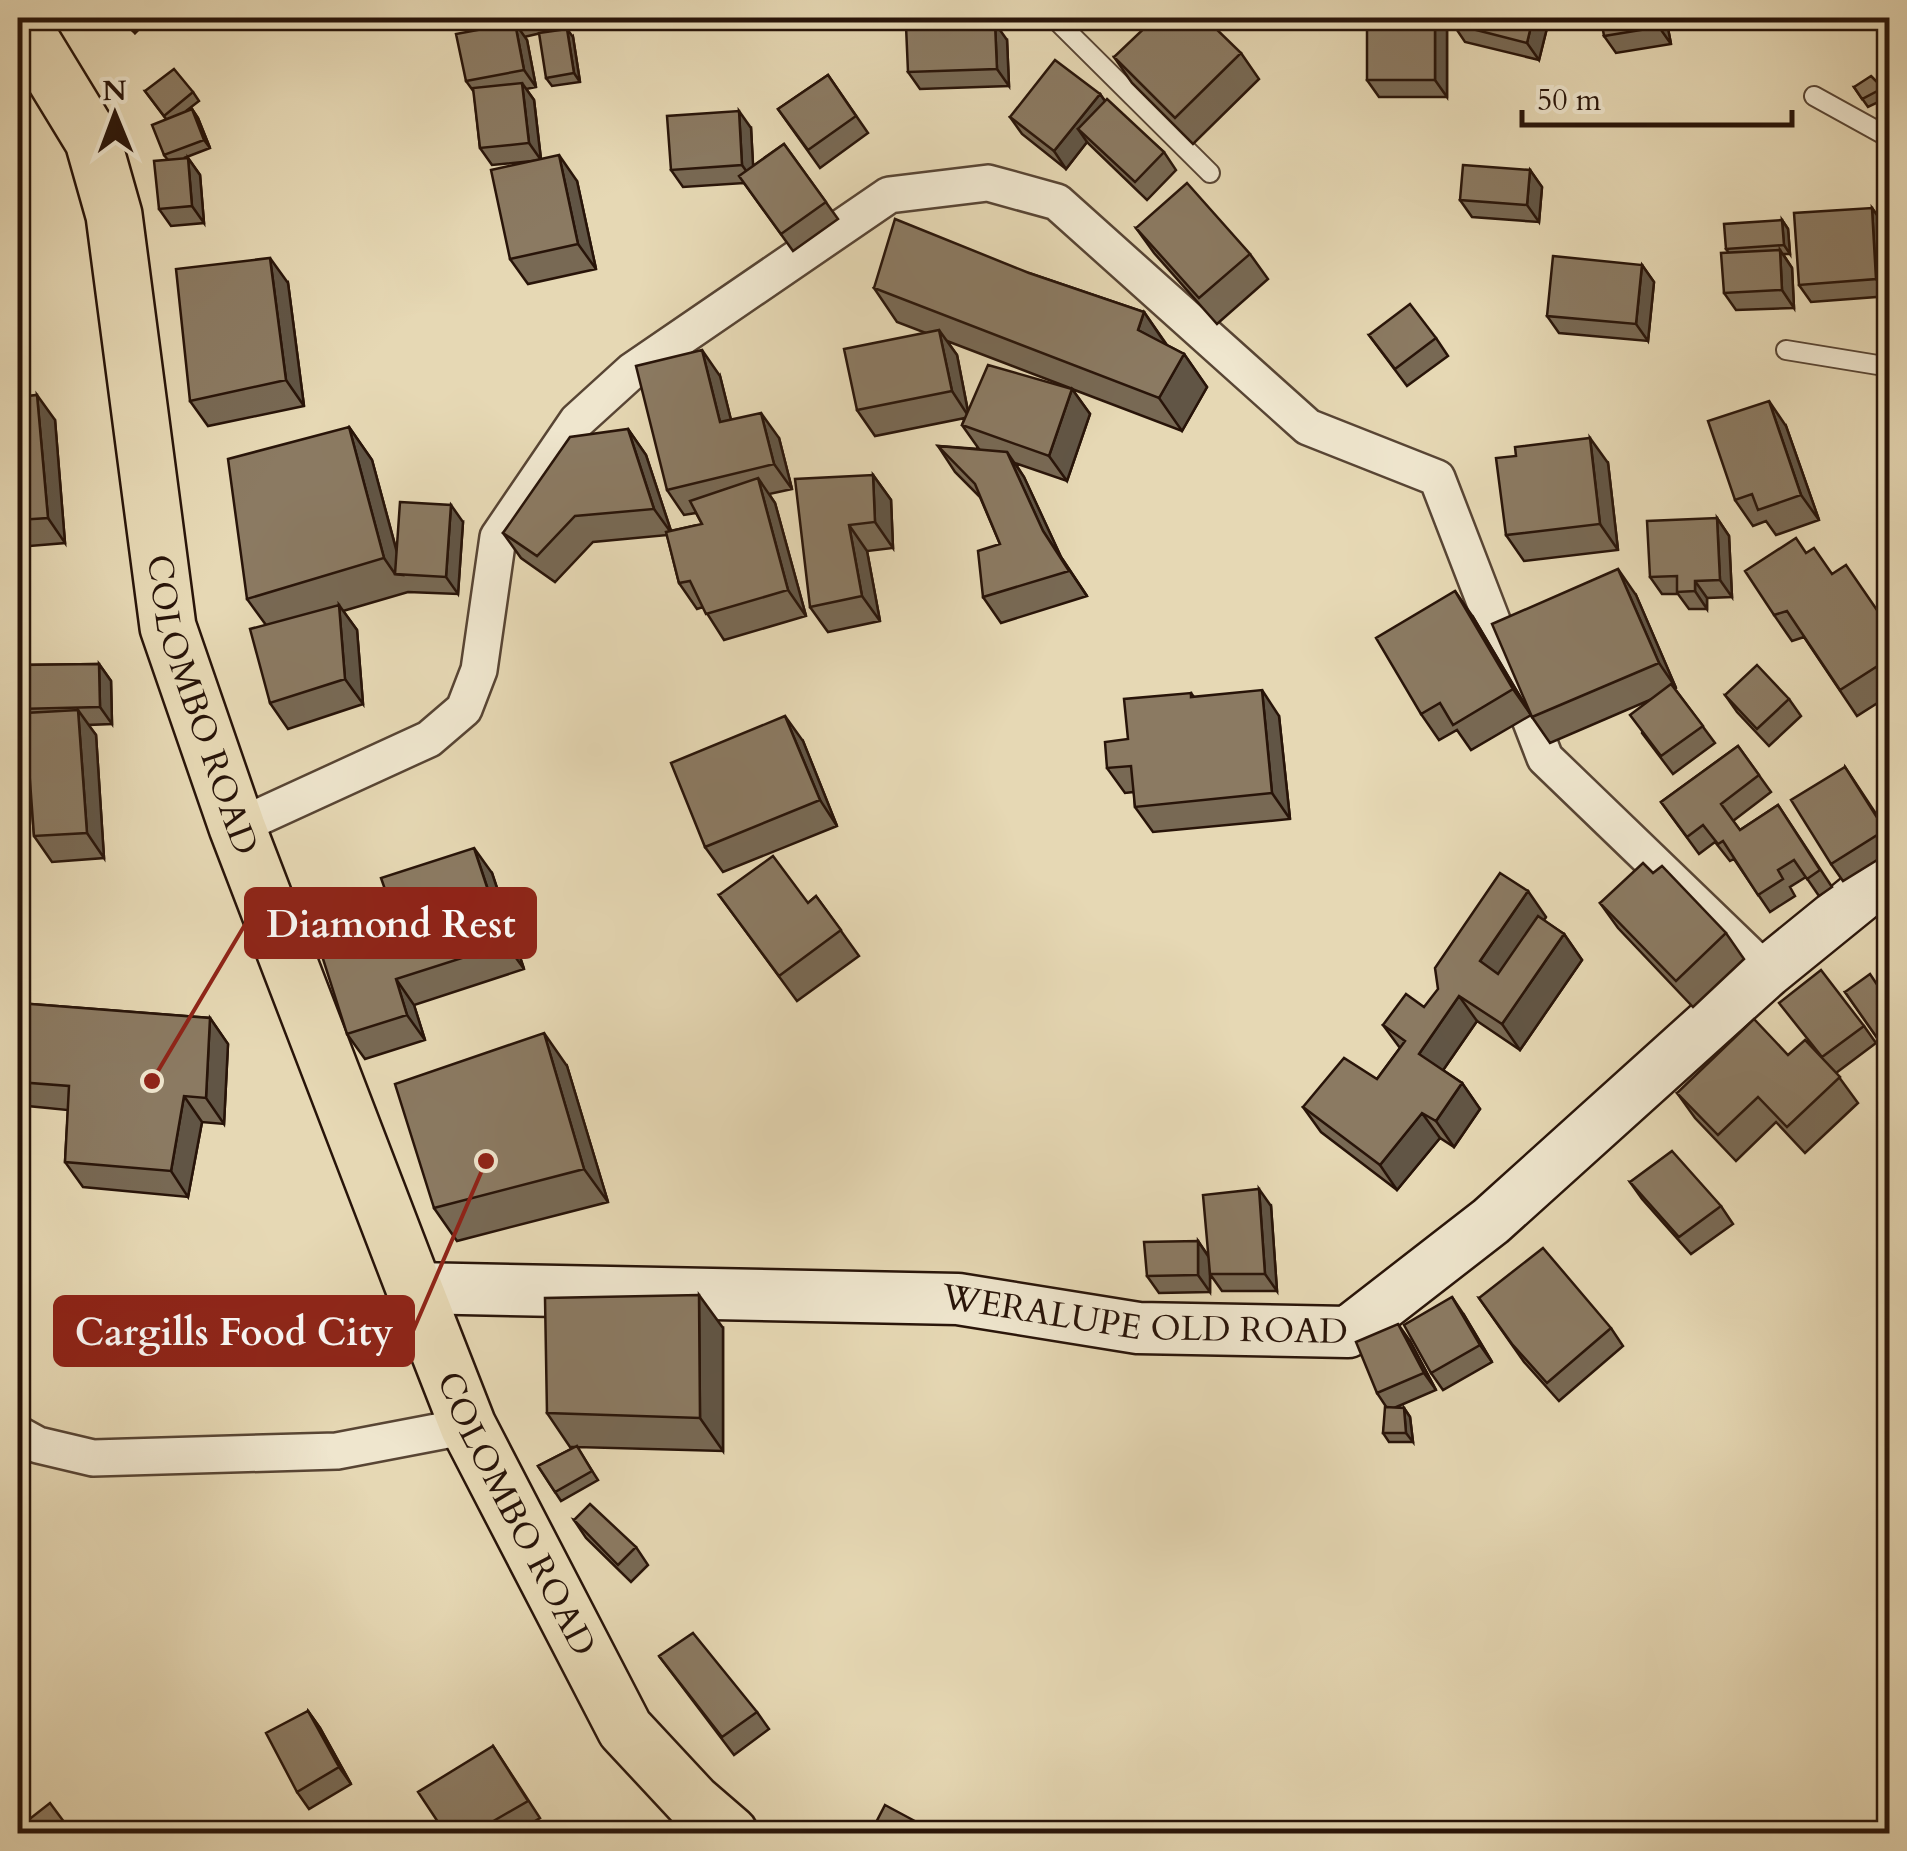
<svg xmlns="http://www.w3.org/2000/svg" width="1907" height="1851" font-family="Cardo,serif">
<rect width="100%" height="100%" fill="#e6d8b4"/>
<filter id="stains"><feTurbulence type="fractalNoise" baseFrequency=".002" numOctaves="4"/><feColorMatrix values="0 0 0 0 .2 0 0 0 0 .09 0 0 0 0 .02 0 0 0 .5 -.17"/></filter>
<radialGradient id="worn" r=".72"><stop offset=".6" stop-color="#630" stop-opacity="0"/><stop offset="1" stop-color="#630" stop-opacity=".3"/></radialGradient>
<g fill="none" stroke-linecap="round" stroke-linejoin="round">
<defs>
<path id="lane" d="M1054,18L1210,173
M1814,96L1890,138
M1786,350L1890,367"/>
<path id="street" d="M237,827L429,739L464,709L479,670L498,537L577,421L632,371L889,195L988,183L1057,202L1308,427L1437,478L1545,758L1767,972
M18,1434L38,1445L93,1458L337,1451L468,1426"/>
<g id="secondary">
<path id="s1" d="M414,1288L958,1299L1138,1328L1348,1332L1491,1221L1767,972L1863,894L1890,879"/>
</g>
<g id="highway">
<path id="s2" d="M18,18L93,141L114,215L168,627L237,827L414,1288L468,1426L625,1729L693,1802L730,1834"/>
</g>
</defs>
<use href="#lane" stroke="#584534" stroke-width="22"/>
<use href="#street" stroke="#584534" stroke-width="40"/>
<use href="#secondary" stroke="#281409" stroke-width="55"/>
<use href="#highway" stroke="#281409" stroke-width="60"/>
<use href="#lane" stroke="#efe6ce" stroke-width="18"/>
<use href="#street" stroke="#efe6ce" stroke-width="35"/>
<use href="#secondary" stroke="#efe6ce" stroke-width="50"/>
<use href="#highway" stroke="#e6d8b4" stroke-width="55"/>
</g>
<path fill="#786954" stroke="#281409" stroke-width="2.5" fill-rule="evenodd" d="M118,18H150L135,33Z
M494,18H565L567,27L524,37L527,40L536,87L526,89L534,100L541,159L577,181L596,269L528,284L510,259L533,161L492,165L480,148L474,92L466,81L498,26Z
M1455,18H1547L1549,20L1539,60L1465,42L1453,24Z
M1666,18L1671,44L1616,53L1604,36Z
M1447,31V97H1379L1367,80Z
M573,37L580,82L552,86L546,78Z
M1007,40L1009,86L920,89L908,72Z
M1241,53L1259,79L1193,144L1132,83L1114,57Z
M828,75L868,133L820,168L778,109Z
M1854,87L1883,88L1889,97L1868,107Z
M145,91L193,92L199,101L186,111L192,109L198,118L210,148L184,158H188L200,175L204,223L171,226L159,209L168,160L164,155L166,119Z
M1100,94L1105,101L1164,152L1176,170L1147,200L1087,142L1066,169L1022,134L1010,117Z
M751,128L753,166L784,144L838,219L793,251L744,183L683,187L671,170Z
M1530,170L1542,187L1539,222L1472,217L1460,200Z
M1872,208L1884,225L1889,296L1811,302L1799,285Z
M1782,220L1788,229L1790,254H1783L1792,268L1794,308L1736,310L1724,293L1729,253L1726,249Z
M1136,228L1250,254L1268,279L1217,324L1154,253Z
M1642,265L1654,282L1648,341L1559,333L1547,316Z
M1029,273L1144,312L1167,345L1184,354L1207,387L1182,431L1072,389L1090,414L1067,481L1015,463L1024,477L1061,557L1087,596L1001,623L983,597L1000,544L980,497L955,472L938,446L979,449L962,425L965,418L875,436L857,410L926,333L897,322L874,288ZM947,341L1070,388L968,411L957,355Z
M288,283L304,406L208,426L190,401Z
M1369,335L1436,338L1448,356L1407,386Z
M720,376L731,420L779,438L792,489L769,494L775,503L806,616L724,640L703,607L697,609L679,583L667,535L593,542L555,582L521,558L503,533L628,429L646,455L671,531L702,524L696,513L684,515L667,490Z
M18,397L55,420L65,543L18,547Z
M1786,426L1819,520L1776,535L1766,521L1753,526L1735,500Z
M349,427L372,460L397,552L463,522L458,594L408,592L343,611L357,630L363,704L288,729L270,703L266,625L247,599Z
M1608,463L1618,550L1524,561L1506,535Z
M873,475L891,500L893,548L867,551L880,621L828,632L810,607Z
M1717,518L1729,536L1732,597L1707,598V609H1689L1678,594H1662L1650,577Z
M1806,553L1832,574L1890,628V695L1857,716L1804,637L1792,641L1774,615Z
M1636,595L1676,688L1675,689L1715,743L1673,774L1642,733L1652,699L1550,743L1532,717Z
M1473,617L1531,715L1471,750L1457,730L1439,740L1421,714Z
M99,664L111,681L112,724L88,725L96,735L104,858L52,862L34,836L26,726H18V665Z
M1191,693L1194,697L1279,716L1290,819L1153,832L1135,807L1134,792L1125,793L1107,768L1128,739Z
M1725,695L1789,699L1801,716L1769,746L1737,712Z
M803,741L837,826L723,872L705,847Z
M1738,746L1771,792L1733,821L1740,830L1778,805L1832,887L1819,896L1806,877L1790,887L1795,896L1770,912L1734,859L1730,861L1715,842L1699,854L1661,802Z
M1845,767L1890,835V852L1843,881L1831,864Z
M492,873L524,969L414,1005L425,1040L365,1059L347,1034L393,912Z
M1653,873L1726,933L1744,959L1693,1007L1618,928L1600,903Z
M719,895L808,903L816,896L859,956L797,1001Z
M1546,917L1543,920L1564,934L1582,960L1520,1050L1477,1021L1443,1070L1462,1083L1480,1109L1454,1147L1440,1138L1397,1190L1321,1132L1303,1107L1377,1079L1400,1048L1383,1025L1424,1007Z
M1890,983V1056L1845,992L1880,989Z
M18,1003L210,1018L228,1044L224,1124L202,1122L188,1197L83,1187L65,1162L68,1110L18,1105Z
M1864,1026L1876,1043L1836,1073L1858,1103L1805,1153L1776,1122L1736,1161L1695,1118L1677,1093L1788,1055Z
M567,1066L608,1202L457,1241L434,1208Z
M1630,1182L1721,1206L1733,1224L1691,1254L1642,1199Z
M1271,1206L1277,1291H1222L1210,1274V1271V1292L1159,1293L1147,1276L1198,1241L1209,1257Z
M1479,1298L1611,1328L1623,1346L1559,1401L1524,1362Z
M1464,1315L1492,1362L1443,1390L1431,1373Z
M723,1328V1451L577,1447L598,1480L561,1501L538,1466L575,1447H570L547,1413Z
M1410,1341L1436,1390L1394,1408H1404L1410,1417L1413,1442H1389L1383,1433L1387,1408L1377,1393Z
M574,1520L636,1547L648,1565L631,1582L586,1538Z
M659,1656L757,1712L769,1729L734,1755Z
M308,1711L320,1728L351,1784L309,1809L297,1792Z
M493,1746L540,1818L513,1834H446Z"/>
<path fill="#615545" stroke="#281409" stroke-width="2.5" d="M124,18H150L135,33Z
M1435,18H1438L1447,31V97L1435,80Z
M1533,18H1547L1549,20L1539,60L1527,43Z
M1657,18H1666L1671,44L1659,27Z
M515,23L527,40L536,87L524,70Z
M995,23L1007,40L1009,86L997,69Z
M567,29L573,37L580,82L574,73Z
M522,83L534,100L541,160L529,143Z
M1100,94L1112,111L1078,129L1087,142L1066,169L1054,151Z
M192,109L198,118L210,148L204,140Z
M739,111L751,128L754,182L742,165Z
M559,155L577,181L596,269L578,244Z
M188,158L200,175L204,223L192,206Z
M1530,170L1542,187L1539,222L1527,205Z
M1872,208L1884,225L1889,296L1876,279Z
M1782,220L1788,229L1790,254L1784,245Z
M1780,250L1792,268L1794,308L1782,290Z
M270,258L288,283L304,406L286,380Z
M1642,265L1654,282L1648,341L1636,324Z
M1144,312L1167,346L1138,330Z
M939,330L957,355L969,417L952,391Z
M702,350L720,376L738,448L720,422Z
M1184,354L1207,387L1182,431L1159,398Z
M1072,389L1090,414L1067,481L1049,456Z
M37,395L55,420L65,543L48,518Z
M1769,401L1786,426L1819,520L1801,495Z
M761,413L779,438L792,489L774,464Z
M349,427L372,460L403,575L395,574L384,558Z
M628,429L646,455L672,534L654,509Z
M1590,438L1608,463L1618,550L1600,524Z
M1007,452L1024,477L1061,557L1087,596L1043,531Z
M873,475L891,500L893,548L875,522Z
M758,478L775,503L806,616L788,590Z
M451,505L463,522L458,594L446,577Z
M1717,518L1729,536L1732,597L1720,580Z
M849,525L867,551L880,621L862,596Z
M1618,569L1636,595L1676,688L1659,663Z
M1695,581L1707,598V609L1695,591Z
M1455,591L1473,617L1531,715L1513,689Z
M339,605L357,630L363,704L345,679Z
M99,664L111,681L112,724L100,707Z
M1262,690L1279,716L1290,819L1272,793Z
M78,710L96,735L104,858L87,833Z
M785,716L803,741L837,826L820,800Z
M474,848L492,873L524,969L506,944Z
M1528,891L1546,917L1498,987L1480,961Z
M1564,934L1582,960L1520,1050L1502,1024Z
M396,979L414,1005L425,1040L407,1015Z
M1459,996L1477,1021L1437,1079L1419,1054Z
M210,1018L228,1044L224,1124L206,1098Z
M544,1033L567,1066L608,1202L584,1169Z
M1462,1083L1480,1109L1454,1147L1436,1121Z
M184,1096L202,1122L188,1197L171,1171Z
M1422,1113L1440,1138L1397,1190L1380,1165Z
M1259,1189L1271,1206L1277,1291L1265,1274Z
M1198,1241L1210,1259V1292L1198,1275Z
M699,1295L723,1328V1451L700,1418Z
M1452,1297L1464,1315L1492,1362L1480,1345Z
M1398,1324L1410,1341L1436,1390L1424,1373Z
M1404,1408L1410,1417L1413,1442L1406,1433Z
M308,1711L320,1728L351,1784L339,1767Z"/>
<path fill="#8b7a62" stroke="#281409" stroke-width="2.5" d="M494,18H520L496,23Z
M1155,18H1205L1241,53L1175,118L1114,57Z
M1367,18H1435V80H1367Z
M1455,18H1533L1527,43L1453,24Z
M1601,18H1657L1659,27L1604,36Z
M515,23L524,70L466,81L456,34Z
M995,23L997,69L908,72L906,26Z
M567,29L574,73L546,78L539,33Z
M1055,60L1100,94L1054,151L1010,117Z
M174,69L193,92L164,116L145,91Z
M828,75L856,116L808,150L778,109Z
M1871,76L1883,88L1862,99L1854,87Z
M522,83L529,143L480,148L473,88Z
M1107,99L1164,152L1135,182L1078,129Z
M192,109L204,140L164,155L152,125Z
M739,111L742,165L671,170L667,116Z
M784,144L826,202L781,234L739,176Z
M559,155L578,244L510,259L491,170Z
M188,158L192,206L159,209L154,161Z
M1463,165L1530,170L1527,205L1460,200Z
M1187,183L1250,254L1199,298L1136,228Z
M1872,208L1876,279L1799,285L1794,213Z
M895,219L1029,273L1144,312L1138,330L1184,354L1159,398L874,288Z
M1782,220L1784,245L1726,249L1724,224Z
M1780,250L1782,290L1724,293L1721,253Z
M1553,256L1642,265L1636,324L1547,316Z
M270,258L286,380L190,401L176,269Z
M1410,304L1436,338L1395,369L1369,335Z
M939,330L952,391L857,410L844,349Z
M702,350L720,422L761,413L774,464L667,490L636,366Z
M988,365L1072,389L1049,456L962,425Z
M37,395L48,518L18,520V397Z
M1769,401L1801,495L1758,510L1752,494L1735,500L1708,421Z
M349,427L384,558L247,599L228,459Z
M628,429L654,509L575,516L537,556L503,533L570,437Z
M1590,438L1600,524L1506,535L1496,458L1516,456L1515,447Z
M938,446L1007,452L1043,531L1069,571L983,597L978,551L1000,544L975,484Z
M873,475L875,522L849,525L862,596L810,607L795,479Z
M758,478L788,590L706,614L690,581L679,583L666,532L702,524L690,501Z
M400,502L451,505L446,577L395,574Z
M1717,518L1720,580L1695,581V591L1677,592V576L1650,577L1647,521Z
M1796,538L1806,553L1814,548L1832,574L1846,565L1890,629V658L1840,690L1787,611L1774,615L1745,571Z
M1618,569L1659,663L1532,717L1492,624Z
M1455,591L1513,689L1453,725L1440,703L1421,714L1376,638Z
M339,605L345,679L270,703L250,629Z
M99,664L100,707L18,709V665Z
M1757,665L1789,699L1757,729L1725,695Z
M1671,684L1703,726L1661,756L1630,715Z
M1262,690L1272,793L1135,807L1131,766L1107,768L1105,742L1128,739L1124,699L1191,693V697Z
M78,710L87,833L34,836L25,713Z
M785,716L820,800L705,847L671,763Z
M1738,746L1759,775L1721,804L1740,830L1778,805L1820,870L1807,879L1794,860L1778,870L1783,879L1758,895L1723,841L1718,844L1703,825L1687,837L1661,802Z
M1845,767L1885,830L1831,864L1791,800Z
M474,848L506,944L396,979L407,1015L347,1034L316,937L393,912L381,878Z
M773,856L808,903L816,896L841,930L779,976L719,895Z
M1643,863L1653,873L1662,866L1726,933L1676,981L1600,903Z
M1500,873L1528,891L1480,961L1498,974L1538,916L1564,934L1502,1024L1459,996L1419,1054L1462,1083L1436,1121L1422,1113L1380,1165L1303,1107L1344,1058L1377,1079L1405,1041L1383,1025L1406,994L1424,1007L1438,989L1435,968Z
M1821,970L1864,1026L1822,1057L1779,1003Z
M1870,974L1880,989L1890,983V1046L1884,1038L1880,1042L1845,992Z
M18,1003L210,1018L206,1098L184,1096L171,1171L65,1162L69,1086L18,1082Z
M1754,1019L1788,1055L1805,1040L1840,1077L1787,1127L1758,1097L1718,1135L1677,1093Z
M544,1033L584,1169L434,1208L395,1084Z
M1672,1151L1721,1206L1679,1237L1630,1182Z
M1259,1189L1265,1274H1210L1203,1195Z
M1198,1241V1275L1147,1276L1144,1242Z
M1543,1248L1611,1328L1547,1383L1512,1344L1479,1298Z
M699,1295L700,1418L547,1413L545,1298Z
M1452,1297L1480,1345L1431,1373L1404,1325Z
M1398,1324L1424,1373L1377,1393L1356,1342Z
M1385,1407L1404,1408L1406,1433H1383Z
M577,1446L592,1471L555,1492L538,1466Z
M590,1504L636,1547L618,1565L574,1520Z
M693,1633L757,1712L722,1737L659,1656Z
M308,1711L339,1767L297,1792L266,1733Z
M493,1746L528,1801L471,1834H446L418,1792Z
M50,1803L73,1834H18V1828Z
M885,1805L939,1834H870Z"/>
<g text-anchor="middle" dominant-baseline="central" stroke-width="8" stroke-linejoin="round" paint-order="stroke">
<g font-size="35" fill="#281409" stroke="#efe6ce">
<text stroke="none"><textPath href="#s2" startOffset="720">COLOMBO ROAD</textPath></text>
<text stroke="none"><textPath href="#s1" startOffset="732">WERALUPE OLD ROAD</textPath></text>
<text stroke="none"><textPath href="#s2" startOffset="1590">COLOMBO ROAD</textPath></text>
</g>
</g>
<path fill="none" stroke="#8f2418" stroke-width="4" d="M152 1081L246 923M486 1161L413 1331"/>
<g fill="#8f2418" stroke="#efe6ce" stroke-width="4">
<circle cx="152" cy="1081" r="10"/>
<circle cx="486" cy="1161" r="10"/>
</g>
<g fill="#8f2418" stroke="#8f2418" stroke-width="4">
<rect x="246" y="889" width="289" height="68" rx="10"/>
<rect x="55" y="1297" width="358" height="68" rx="10"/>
</g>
<g font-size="38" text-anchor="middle" font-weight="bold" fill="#fff">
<text x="391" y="937">Diamond Rest</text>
<text x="234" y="1345">Cargills Food City</text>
</g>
<rect width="1907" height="1851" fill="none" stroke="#e6d8b4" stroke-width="60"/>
<rect x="20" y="20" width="1867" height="1811" fill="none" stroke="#281409" stroke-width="5"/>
<rect x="30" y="30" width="1847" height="1791" fill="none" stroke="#281409" stroke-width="2.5"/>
<g transform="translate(115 115) rotate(359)" stroke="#efe6ce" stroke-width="8" paint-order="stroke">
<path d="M0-8L18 38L0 25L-18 38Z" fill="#281409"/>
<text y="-15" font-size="28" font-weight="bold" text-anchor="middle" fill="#281409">N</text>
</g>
<path d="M1522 110v15h270v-15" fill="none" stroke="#281409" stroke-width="5"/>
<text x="1537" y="110" font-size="30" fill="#281409" stroke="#efe6ce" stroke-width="8" paint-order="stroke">50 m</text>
<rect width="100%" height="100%" filter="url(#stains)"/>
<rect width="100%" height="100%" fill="url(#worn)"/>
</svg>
